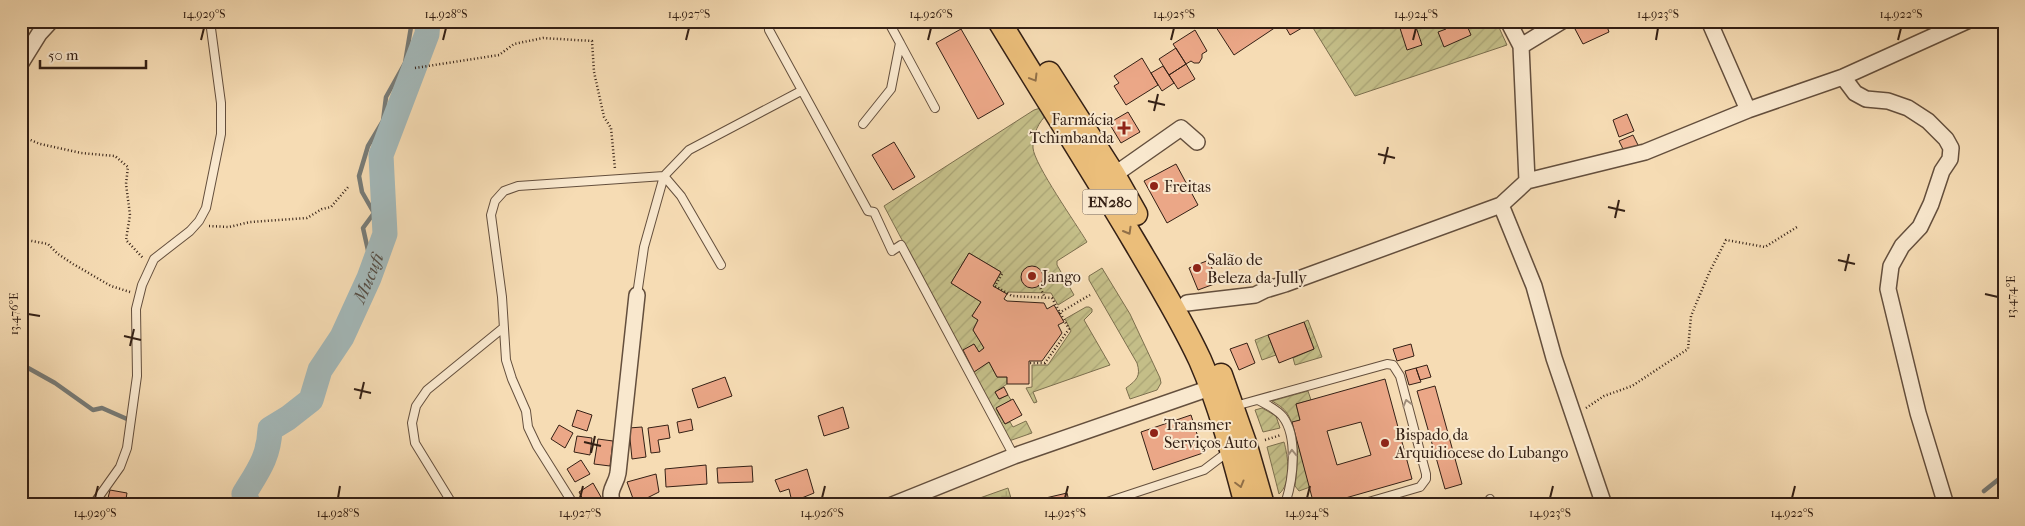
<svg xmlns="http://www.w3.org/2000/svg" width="2025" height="526" font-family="'IM FELL French Canon',serif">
<defs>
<pattern id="wetland-marsh" width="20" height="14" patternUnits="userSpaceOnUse" patternTransform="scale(1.25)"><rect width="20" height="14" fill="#c4be88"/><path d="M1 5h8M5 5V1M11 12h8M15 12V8" fill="none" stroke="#a9a374"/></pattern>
<pattern id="garden-furrows" width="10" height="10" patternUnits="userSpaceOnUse" patternTransform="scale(1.25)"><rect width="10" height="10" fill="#c4be88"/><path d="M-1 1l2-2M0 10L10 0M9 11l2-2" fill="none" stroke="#a9a374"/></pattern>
</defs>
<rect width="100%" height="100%" fill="#f6dcb4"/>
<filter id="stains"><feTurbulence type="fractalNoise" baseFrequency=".004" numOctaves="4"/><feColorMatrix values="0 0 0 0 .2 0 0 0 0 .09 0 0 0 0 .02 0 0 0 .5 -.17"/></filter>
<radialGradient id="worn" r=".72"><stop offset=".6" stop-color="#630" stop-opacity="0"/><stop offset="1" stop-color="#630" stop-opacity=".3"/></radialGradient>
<path fill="url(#wetland-marsh)" stroke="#7c6f4e" d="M1008,488L1013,505H960Z"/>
<path fill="url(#garden-furrows)" stroke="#7c6f4e" d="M1314,21H1496L1507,45L1355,96L1310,23Z
M1044,107L1048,113C1039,122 1032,134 1033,148C1034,164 1077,225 1087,242L1057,261V265L1074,295L1058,305L1051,293L1008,292L1007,294L993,286L1001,272L969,253L951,283L981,302L972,316L978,320L973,330L984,348L979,352L974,344L963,351L973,371L989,362L997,377H1007V384L995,392L999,399L1008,395L1011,400L996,409L1005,424L1010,422L1013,427L1026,421L1032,433L1009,441L884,206L1034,110Z
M1102,268L1130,314L1160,378L1161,383L1157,390L1130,399L1126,388C1137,380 1141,376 1137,363L1089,280V276Z
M1086,307H1089L1092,309V312L1084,320L1110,365L1033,392L1037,402L1034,403L1026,388L1032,387V365H1048L1071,331L1065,319Z
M1308,320L1322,357L1295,365L1293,358L1314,349L1304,322Z
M1268,335L1276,355L1262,360L1255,340Z
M1308,391L1311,400L1296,404L1300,420L1292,423L1310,487L1299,491L1295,486C1298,463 1300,434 1287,413C1284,408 1277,404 1272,401Z
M1262,408L1276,416L1280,428L1263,432L1255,410Z
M1284,442C1288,456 1292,483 1279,494L1267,447Z"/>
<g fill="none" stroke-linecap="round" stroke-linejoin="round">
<path stroke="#777b77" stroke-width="4.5" d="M372,268L363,228L374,213L362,192L359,176L368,146L383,121L386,97L405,63L412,21
M21,364L55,383L93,410L102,408L127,419
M1984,491L2004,475"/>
<path stroke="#a3b8b9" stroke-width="25" id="s1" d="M249,505L244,494C258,471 269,457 270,429L288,418L311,400L320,370L342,337L369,278L385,234L381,155L427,34L428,21"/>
</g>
<path fill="#eba787" stroke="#342015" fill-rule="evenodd" d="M1212,21H1272L1276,27L1234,55Z
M1282,21H1305L1307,25L1290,35Z
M1414,21L1422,45L1407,50L1398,22Z
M1442,21H1465L1471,35L1444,47L1438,32L1446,29Z
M1592,21H1605L1609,32L1583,44L1575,29Z
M961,29L1004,104L978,119L936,43Z
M1195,30L1207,51L1202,54V58L1199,63H1194L1191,61L1186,64L1173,44Z
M1176,48L1186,64L1169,75L1159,59Z
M1142,58L1158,85L1126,105L1114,86L1119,83L1114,76Z
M1186,64L1195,79L1178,89L1169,75Z
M1163,66L1174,83L1162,91L1151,73Z
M1128,112L1140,132L1121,143L1109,123Z
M1627,114L1634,131L1619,137L1613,120Z
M1633,135L1639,147L1625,153L1619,141Z
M894,142L915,177L893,190L872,155Z
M1176,164L1198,205L1167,223L1144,181Z
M969,253L1001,272L993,286L1007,294L1004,299L1007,301L1044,303L1047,309L1054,305L1064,322L1058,325L1062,333L1042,361H1029V384H1007V377H997L989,362L974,372L963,350L974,344L979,352L984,348L973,330L978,320L972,316L981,302L951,283Z
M1209,260L1217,283L1198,290L1189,268Z
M1021 277a11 11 0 1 1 22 0a11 11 0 1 1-22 0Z
M1304,322L1314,349L1279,363L1268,335Z
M1247,343L1255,363L1239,370L1230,349Z
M1411,344L1414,356L1397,361L1393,349Z
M1427,365L1431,377L1420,380L1416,368Z
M1416,368L1421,382L1409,385L1405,371Z
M725,377L732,396L698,408L692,389Z
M1385,379L1412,479L1321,505H1314L1292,422L1300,420L1296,404ZM1361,422L1371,455L1337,465L1327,431Z
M1435,386L1462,484L1445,489L1417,391Z
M1004,387L1008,395L999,399L995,392Z
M1013,399L1022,415L1005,424L996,408Z
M843,407L849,428L824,436L818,416Z
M577,410L592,415L587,431L572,426Z
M1191,415L1203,453L1153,470L1141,432Z
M691,419L693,430L679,433L677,422Z
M559,425L573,433L565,448L551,439Z
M668,425L670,438L658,440L660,452L651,453L648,428Z
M642,427L646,457L632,459L629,428Z
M577,436L592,438L590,455L574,452Z
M598,439L613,441L610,466L594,464Z
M581,460L590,474L575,482L567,469Z
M706,465L707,484L666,487L665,469Z
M752,466L753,482L718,483L717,468Z
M807,469L814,493L792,502L789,489L780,492L775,480Z
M656,474L659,492L635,504L627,482Z
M593,483L601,497L586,505L579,492Z
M110,490L127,493L125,505L107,502Z
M1067,493L1070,505H1038L1037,500Z"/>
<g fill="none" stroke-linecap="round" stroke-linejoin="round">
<defs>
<path id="service" d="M768,21L769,30L868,211L874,212L892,251L901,245L1014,456
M888,21L900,43
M863,124L891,89L900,43L935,108
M637,295L644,247L664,176L689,150L801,91
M1258,400C1267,405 1277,409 1283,417C1298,437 1293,479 1286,501
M1235,406L1387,364L1393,365L1400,376L1426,474V479L1420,487L1358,505
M1490,499L1494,505
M93,505L120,467L127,448L137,376L136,309L142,285L154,259L190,231L199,221L206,208L221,134V103L210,21
M453,505L415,443L412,423L416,406L427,390L503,328
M574,505L537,446L528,427L526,411L512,379L506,360L502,297L491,215L495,201L504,191L518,186L664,176L681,196L721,265
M1098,505L1204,470L1229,451
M1271,505L1286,501L1296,505"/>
<path id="minor" d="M1508,21L1521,46L1527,181
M1709,21L1748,110
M1521,46L1562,21
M21,63L39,34L51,21
M1843,77L1855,93L1866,99L1888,101L1908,108L1928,121L1946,139L1951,148L1950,159L1942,171L1931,204L1920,227L1902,246L1891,266L1888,289L1918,413L1946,505
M1114,175L1181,128L1197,142
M1501,205L1534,286L1554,358L1604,505
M1187,303L1255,295L1265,290L1285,284L1501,205L1527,181L1645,152L1748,110L1843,77L1967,21
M613,505C607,489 616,486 618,473L637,295
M892,505L1014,456L1210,388"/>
<path id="primary" d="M999,21C1044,95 1090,167 1134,241C1157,280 1181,319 1200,360C1219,403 1234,459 1246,505
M1049,73L1114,175L1136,214
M1221,375L1246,446L1263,505"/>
</defs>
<use href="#service" stroke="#644f3d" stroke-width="10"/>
<use href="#minor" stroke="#644f3d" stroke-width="18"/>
<use href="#primary" stroke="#342015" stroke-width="25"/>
<path stroke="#342015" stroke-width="2.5" stroke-dasharray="1 2.5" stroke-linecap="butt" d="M415,68L499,55L514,44L543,38L592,41L594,72L604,117L611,128L615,169
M21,136L40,144L81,153L115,156L128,167L126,184L130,215L126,240L143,258
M209,226L229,227L250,222L307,218L322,209L331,207L349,186
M21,239L48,244L58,254L73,264L111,286L130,292
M1002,274L995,286L1012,296L1052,298L1069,329L1045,363H1029
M1039,285L1045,298
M1059,313L1090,295
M1586,408L1604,396L1632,386L1688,349L1691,316L1709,273L1726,240L1765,247L1797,227
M1265,440L1281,435"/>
<use href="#service" stroke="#f9e8ce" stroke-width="8"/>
<use href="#minor" stroke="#f9e8ce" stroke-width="15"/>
<use href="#primary" stroke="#ebbe7a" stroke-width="22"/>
<path stroke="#342015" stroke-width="4" stroke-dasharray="9 9" stroke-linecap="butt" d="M21,35L32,21"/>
</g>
<defs><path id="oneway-chevron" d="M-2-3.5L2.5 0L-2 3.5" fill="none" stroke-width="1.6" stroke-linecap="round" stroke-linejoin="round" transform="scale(1.25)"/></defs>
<g stroke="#906f48">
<use href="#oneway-chevron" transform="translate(1034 78) rotate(59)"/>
<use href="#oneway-chevron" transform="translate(1128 231) rotate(60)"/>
<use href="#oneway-chevron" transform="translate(1240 484) rotate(75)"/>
</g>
<g stroke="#a08e7b">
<use href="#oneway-chevron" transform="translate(1407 403) rotate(-105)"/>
<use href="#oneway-chevron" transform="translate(1292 453) rotate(-92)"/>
</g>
<path fill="none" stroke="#342015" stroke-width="2" d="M201,40L204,28M443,40L446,28M686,40L689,28M928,40L931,28M1171,40L1174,28M1413,40L1416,28M1656,40L1658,28M1898,40L1901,28M1148,101L1165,105M1154,111L1158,94M1378,154L1395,158M1384,164L1388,147M1608,207L1625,211M1615,218L1619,200M1838,260L1855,264M1845,271L1849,254M1985,294L1998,297M28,314L40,316M124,336L141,340M130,346L134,329M354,389L371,393M360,399L364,382M584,442L601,446M591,453L595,436M95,498L98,486M338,498L340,486M580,498L583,486M822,498L825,486M1065,498L1068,486M1307,498L1310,486M1550,498L1553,486M1792,498L1795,486"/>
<g fill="#8f2418" stroke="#f9e8ce" stroke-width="2">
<path d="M1121.5 120.5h5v5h5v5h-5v5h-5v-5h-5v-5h5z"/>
<circle cx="1154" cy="186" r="5"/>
<circle cx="1197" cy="268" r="5"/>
<circle cx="1032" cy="276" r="5"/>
<circle cx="1154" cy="433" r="5"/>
<circle cx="1385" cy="443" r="5"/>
</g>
<g text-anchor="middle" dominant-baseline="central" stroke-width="4" stroke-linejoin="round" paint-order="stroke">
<rect fill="#f9e8ce" stroke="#6f5c4c" stroke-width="1" x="1082.5" y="189.5" width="55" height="25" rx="4"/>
<g font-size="15" font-weight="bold" fill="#342015">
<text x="1110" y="202">EN280</text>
</g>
<g font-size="16" fill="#342015" stroke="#f9e8ce" text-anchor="start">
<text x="1114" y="119" text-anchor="end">Farmácia<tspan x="1114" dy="18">Tchimbanda</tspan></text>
<text x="1164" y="186">Freitas</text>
<text x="1207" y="259">Salão de<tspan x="1207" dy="18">Beleza da Jully</tspan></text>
<text x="1042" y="276">Jango</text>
<text x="1164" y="424">Transmer<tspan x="1164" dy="18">Serviços Auto</tspan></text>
<text x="1395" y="434">Bispado da<tspan x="1395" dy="18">Arquidiocese do Lubango</tspan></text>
</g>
<g font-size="18" font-style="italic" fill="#554e46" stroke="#f9e8ce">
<text stroke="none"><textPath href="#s1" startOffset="269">Mucufi</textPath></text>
</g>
</g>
<rect width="2025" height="526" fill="none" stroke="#f6dcb4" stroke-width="55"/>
<path d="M40 60v8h106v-8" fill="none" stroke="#342015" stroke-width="2.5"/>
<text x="48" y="60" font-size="15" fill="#342015" stroke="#f9e8ce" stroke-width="4" paint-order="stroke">50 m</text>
<rect x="28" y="28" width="1970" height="470" fill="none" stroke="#342015" stroke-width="2"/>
<g font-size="12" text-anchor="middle" fill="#342015">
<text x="204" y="18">14.929°S</text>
<text x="446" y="18">14.928°S</text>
<text x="689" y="18">14.927°S</text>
<text x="931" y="18">14.926°S</text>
<text x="1174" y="18">14.925°S</text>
<text x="1416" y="18">14.924°S</text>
<text x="1658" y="18">14.923°S</text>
<text x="1901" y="18">14.922°S</text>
<text transform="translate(2011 297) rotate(-90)" y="4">13.474°E</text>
<text transform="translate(14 314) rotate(-90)" y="4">13.476°E</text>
<text x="95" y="517">14.929°S</text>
<text x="338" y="517">14.928°S</text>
<text x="580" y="517">14.927°S</text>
<text x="822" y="517">14.926°S</text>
<text x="1065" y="517">14.925°S</text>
<text x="1307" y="517">14.924°S</text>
<text x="1550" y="517">14.923°S</text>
<text x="1792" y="517">14.922°S</text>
</g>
<rect width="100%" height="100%" filter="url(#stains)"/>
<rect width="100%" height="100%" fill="url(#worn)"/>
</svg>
